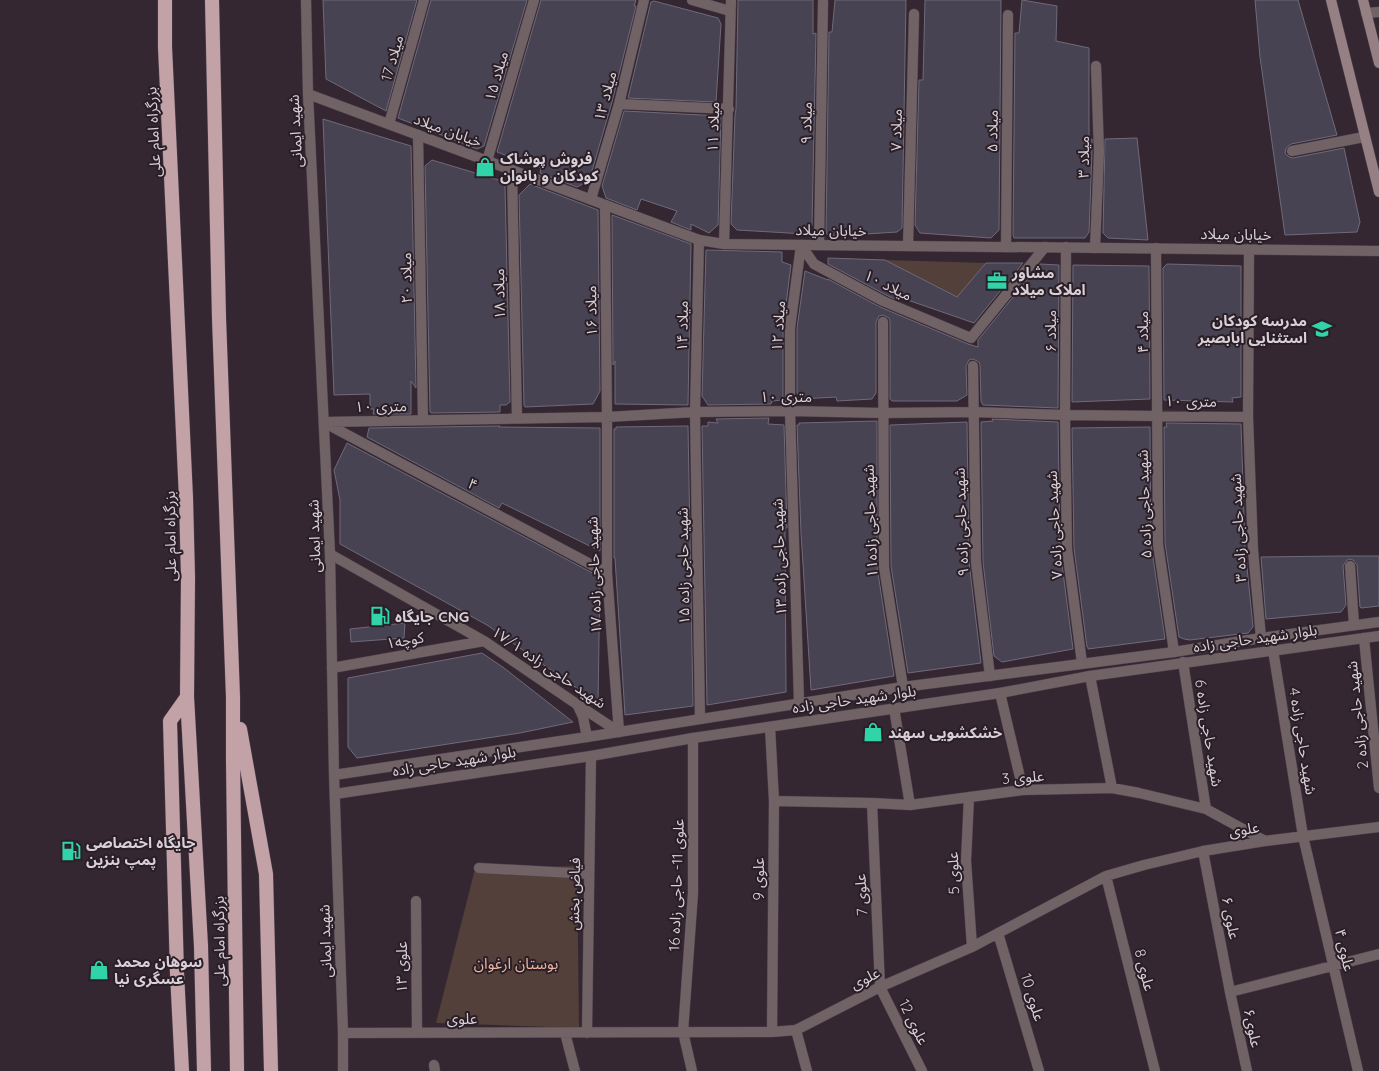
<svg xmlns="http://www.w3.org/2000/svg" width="1379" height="1071" font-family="Quicksand,'Noto Sans Arabic',sans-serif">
<rect width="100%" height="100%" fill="#342731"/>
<path fill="#54403a" d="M885,260L986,263L963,290L959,298Z
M577,866L579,1028L436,1023L475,869Z"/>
<path fill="#484352" stroke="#6f6a7a" d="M323,0H417L386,111L326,79Z
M431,0H527L484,146L477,149L398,118Z
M541,0H636L634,6H636L612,102L589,181L577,187L540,173L541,168L497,152Z
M738,0H813V34L816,33L812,225L806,234L737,230L731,224L735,115L736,109Z
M835,0H906L902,228L897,232L835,236L828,235L826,233L829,32H832Z
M925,0H1001L999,230L991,238L920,233L915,225L919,80H923Z
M1022,0L1057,6L1056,41L1089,48V139H1092V152L1089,232L1085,238H1014L1013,235L1015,33H1019Z
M1255,0H1298L1337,135L1291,144L1286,148L1285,153L1289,157L1293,158L1344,148L1360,222L1357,232L1285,235L1260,57Z
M654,1L718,18L721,24L716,102L628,98L651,2Z
M624,111L721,116L718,225L709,233L691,224V230L671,222L677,211L641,199L637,210L606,198L602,186Z
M323,119L411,146L416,388L411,381V414H373L374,409H370V394L334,395Z
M1137,138L1148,240L1108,238L1103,233L1105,139Z
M432,160L502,181L505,186L510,402L506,405H500V412L431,413L430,411L425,166Z
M530,184L598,210L600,391L593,404L525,407L524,405L519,195Z
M612,215L691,244L688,405L615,404V361L613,365Z
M706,250L782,252V262L791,265L783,328V400L772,401L771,404L708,405L702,396Z
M828,258L885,260L957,297L986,263H1023L974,323L896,296L895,299L886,295L828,264Z
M1040,264L1059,265L1058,408L983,405L981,401L980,365L979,362L973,359L969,360L966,366L967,395L957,401H892L890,399V322L889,318L883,315L879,316L876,322V393L872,399L837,401L836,397L801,399L797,393V328L805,271L828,280V279L880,307L968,344L978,347V340Z
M1167,264L1241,266V397L1232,398L1233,402L1164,400L1163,268Z
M1073,265L1149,266L1150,399L1072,402Z
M769,418L768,424L784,425L787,528H785L786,692L707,705L702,426H708V422L718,423L716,419Z
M992,419L1058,422L1060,549L1073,649L1002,662L994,656L983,562L981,422L993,421Z
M877,421V567L894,676L811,690L801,533L797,425H799V423Z
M967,422L969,562L981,663L908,673L891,566L890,425Z
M1166,423L1241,424L1245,547L1253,627L1248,633L1190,640L1184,639L1179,637L1165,543L1164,427H1167Z
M500,426L499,427L600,428V551L502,503L499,508L367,437L369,428Z
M688,426L693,706L625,715L615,558H614V429H616V427Z
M1150,427L1151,544L1165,639L1088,649V647H1087L1074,548L1072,428Z
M347,443L600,577L598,703L487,625L340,544V500L334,470Z
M1339,556H1379V606L1361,608L1360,607L1357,565L1353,560L1349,559L1346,561L1343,566L1346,605L1341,612L1266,619L1261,557Z
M405,623L404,638L351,642L350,629Z
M482,653L504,668L573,722L520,733L357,758L348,747V678Z"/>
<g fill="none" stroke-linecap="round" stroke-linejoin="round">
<defs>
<path id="minor" d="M1366,13L1379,12
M619,104L729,109
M389,124L424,0
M418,135L423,420
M1292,151L1364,137
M487,161L534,0
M512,170L517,418
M591,199L619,104L644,0
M605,205L607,417V573L619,732
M699,240L695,412L700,718
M724,244L731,0
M801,245L814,264L883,301L971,338L1045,247
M819,245L823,2
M908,246L914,14
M1006,247L1008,15
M1066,247L1065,415L1067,549L1082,663
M1095,248L1099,152L1096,66
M1156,248L1158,544L1174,652
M1249,249L1248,417L1253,550L1261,638
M883,322L884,567L903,687
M973,366L976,562L990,676
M324,422L607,417L695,412L790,411L883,413L974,412L1065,415L1248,417
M325,423L607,573
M330,554L484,641L578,705L619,732
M1350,566L1354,625
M1364,638L1379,788
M1273,650L1303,836L1358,1071
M1183,662L1206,809
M332,668L484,641
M1090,676L1112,788
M1000,693L1023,790
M799,702L790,411V328L801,245
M578,706L583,717L587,737
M894,708L910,805
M770,727L774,801L772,1032
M969,797L966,861L972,947
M774,801L872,803L910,805L1023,790L1112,788L1139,793L1206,809L1265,841
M872,803L880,987L922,1071
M1203,851L1230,992L1247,1071
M479,868L589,874
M1106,876L1155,1071
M416,901L417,1033
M998,933L1039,1071
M1230,992L1379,954
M796,1030L807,1071
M343,1033L772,1032L796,1030L880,987L972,947L1106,876L1144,865L1203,851L1265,841L1379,827
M565,1033L575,1071
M587,1033L591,756
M434,1065L435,1071
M692,1071L683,1032L693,893V738"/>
<path id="tertiary" d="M306,0L308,94L330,554L334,775L343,1033V1071
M692,0L730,11
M308,94L699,240L724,244L1379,251
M334,775L587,737L903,687L1174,652L1261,638L1379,622
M335,794L591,756L693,738L1000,693L1090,676L1379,636"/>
<path id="secondary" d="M1331,0L1379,192
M1363,0L1379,63"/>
<path id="trunk" d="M165,0V47L186,498L188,577L187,697L201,946L204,1071
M212,0L219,318L233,697V759L237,1071
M240,729L266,874L271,1071
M182,1071L177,973L170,721L187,697"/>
</defs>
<use href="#minor" stroke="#4e424c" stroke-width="11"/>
<use href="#tertiary" stroke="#4e424c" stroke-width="11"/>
<use href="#secondary" stroke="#4e424c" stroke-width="11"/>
<use href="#trunk" stroke="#4e424c" stroke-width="15"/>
<use href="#minor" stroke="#706265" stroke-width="10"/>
<use href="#tertiary" stroke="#706265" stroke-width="10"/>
<use href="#secondary" stroke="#968084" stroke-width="10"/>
<use href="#trunk" stroke="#c2a2a7" stroke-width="14"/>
</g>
<defs>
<symbol id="shop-bare" viewBox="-9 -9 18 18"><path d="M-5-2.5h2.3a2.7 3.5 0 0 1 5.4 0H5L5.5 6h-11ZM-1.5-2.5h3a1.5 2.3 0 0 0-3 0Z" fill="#31d4a9" stroke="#2a1e27" stroke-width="2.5" paint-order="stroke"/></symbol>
<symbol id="office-bare" viewBox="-9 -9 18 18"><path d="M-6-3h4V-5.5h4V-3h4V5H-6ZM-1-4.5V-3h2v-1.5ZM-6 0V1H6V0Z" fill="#31d4a9" stroke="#2a1e27" stroke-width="2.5" paint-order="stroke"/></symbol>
<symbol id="school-bare" viewBox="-9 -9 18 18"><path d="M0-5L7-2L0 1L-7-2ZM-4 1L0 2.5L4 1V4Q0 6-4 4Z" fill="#31d4a9" stroke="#2a1e27" stroke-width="2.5" paint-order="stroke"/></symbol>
<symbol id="fuel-bare" viewBox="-9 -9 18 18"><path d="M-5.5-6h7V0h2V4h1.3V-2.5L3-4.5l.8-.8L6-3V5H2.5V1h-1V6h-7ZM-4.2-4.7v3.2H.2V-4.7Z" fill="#31d4a9" stroke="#2a1e27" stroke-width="2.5" paint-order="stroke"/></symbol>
</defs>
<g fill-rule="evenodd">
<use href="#shop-bare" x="471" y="153" width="28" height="28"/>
<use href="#office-bare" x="983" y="267" width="28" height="28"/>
<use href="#school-bare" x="1308" y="315" width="28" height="28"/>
<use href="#fuel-bare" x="366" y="602" width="28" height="28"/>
<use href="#shop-bare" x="859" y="718" width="28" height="28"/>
<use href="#fuel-bare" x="57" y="837" width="28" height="28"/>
<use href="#shop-bare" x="85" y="956" width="28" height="28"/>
</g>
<g text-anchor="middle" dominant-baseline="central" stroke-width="4" stroke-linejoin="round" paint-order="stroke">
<g font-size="15" fill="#d9d0d7" stroke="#2a1e27">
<text transform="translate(392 58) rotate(-74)">میلاد 17</text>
<text transform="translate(496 76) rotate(-74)">میلاد ۱۵</text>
<text transform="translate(605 96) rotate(-75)">میلاد ۱۳</text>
<text transform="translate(806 123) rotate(-89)">میلاد ۹</text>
<text transform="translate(713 127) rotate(-88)">میلاد ۱۱</text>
<text transform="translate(448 130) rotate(20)">خیابان میلاد</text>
<text transform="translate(896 130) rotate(-89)">میلاد ۷</text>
<text transform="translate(295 131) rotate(-93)">شهید ایمانی</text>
<text transform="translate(992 131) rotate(-89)">میلاد ۵</text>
<text transform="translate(153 132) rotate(-93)">بزرگراه امام علی</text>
<text transform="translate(1083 157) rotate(-90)">میلاد ۳</text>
<text transform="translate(831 230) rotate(1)">خیابان میلاد</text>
<text transform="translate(1236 234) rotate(1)">خیابان میلاد</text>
<text transform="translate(406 278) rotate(-91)">میلاد ۲۰</text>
<text transform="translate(888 285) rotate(26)">میلاد ۱۰</text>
<text transform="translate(499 294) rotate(-91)">میلاد ۱۸</text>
<text transform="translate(591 311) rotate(-91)">میلاد ۱۶</text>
<text transform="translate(682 326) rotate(-89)">میلاد ۱۴</text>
<text transform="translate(778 326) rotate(-86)">میلاد ۱۲</text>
<text transform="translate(1050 331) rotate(-90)">میلاد ۶</text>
<text transform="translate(1142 332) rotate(-90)">میلاد ۴</text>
<text x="786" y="396">۱۰ متری</text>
<text transform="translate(1191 401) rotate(1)">۱۰ متری</text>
<text transform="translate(381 406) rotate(-1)">۱۰ متری</text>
<text transform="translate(473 484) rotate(28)">۴</text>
<text transform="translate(1144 504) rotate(-92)">شهید حاجی زاده ۵</text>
<text transform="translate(870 521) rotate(-92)">شهید حاجی زاده۱۱</text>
<text transform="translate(961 522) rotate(-92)">شهید حاجی زاده ۹</text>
<text transform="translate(1054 525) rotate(-93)">شهید حاجی زاده ۷</text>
<text transform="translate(1238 528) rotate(-93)">شهید حاجی زاده ۳</text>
<text transform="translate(170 536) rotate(-91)">بزرگراه امام علی</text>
<text transform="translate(314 536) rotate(-92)">شهید ایمانی</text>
<text transform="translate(779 557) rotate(-92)">شهید حاجی زاده ۱۳</text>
<text transform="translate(683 566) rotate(-91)">شهید حاجی زاده ۱۵</text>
<text transform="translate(594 575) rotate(-92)">شهید حاجی زاده ۱۷</text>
<text transform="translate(1255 638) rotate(-8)">بلوار شهید حاجی زاده</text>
<text transform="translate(405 640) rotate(-10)">کوچه۱</text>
<text transform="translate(549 667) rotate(34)">شهید حاجی زاده ۱۷/۱</text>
<text transform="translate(854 699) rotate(-8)">بلوار شهید حاجی زاده</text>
<text transform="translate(1357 715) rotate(-96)">شهید حاجی زاده 2</text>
<text transform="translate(1209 733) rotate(81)">شهید حاجی زاده 6</text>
<text transform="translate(1303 741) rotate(81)">شهید حاجی زاده 4</text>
<text transform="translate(454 761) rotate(-9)">بلوار شهید حاجی زاده</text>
<text transform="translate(1023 777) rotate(-4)">علوی 3</text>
<text transform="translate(1244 829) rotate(-9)">علوی</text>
<text transform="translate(953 873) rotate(-92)">علوی 5</text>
<text transform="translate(758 879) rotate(-90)">علوی 9</text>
<text transform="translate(676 885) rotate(-88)">علوی 11- حاجی زاده 16</text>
<text transform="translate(574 894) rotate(-89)">فیاض بخش</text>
<text transform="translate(861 895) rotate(-93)">علوی 7</text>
<text transform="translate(1231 918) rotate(79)">علوی ۶</text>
<text transform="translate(219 941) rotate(-91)">بزرگراه امام علی</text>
<text transform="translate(325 941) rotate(-92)">شهید ایمانی</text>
<text transform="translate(1345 950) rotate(77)">علوی ۴</text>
<text transform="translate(401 967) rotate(-90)">علوی ۱۳</text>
<text transform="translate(1145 970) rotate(76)">علوی 8</text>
<text transform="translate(865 978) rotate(-26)">علوی</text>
<text transform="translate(1033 997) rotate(73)">علوی 10</text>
<text x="462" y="1018">علوی</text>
<text transform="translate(914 1022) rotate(64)">علوی 12</text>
<text transform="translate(1253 1028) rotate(78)">علوی۶</text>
</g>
<g font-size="15" font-weight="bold" fill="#d9d0d7" stroke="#2a1e27" text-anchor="start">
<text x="500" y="158">فروش پوشاک<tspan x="500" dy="17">کودکان و بانوان</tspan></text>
<text x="1012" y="272">مشاور<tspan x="1012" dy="17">املاک میلاد</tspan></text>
<text x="1307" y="320" text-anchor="end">مدرسه کودکان<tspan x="1307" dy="17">استثنایی ابابصیر</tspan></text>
<text x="395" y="616">جایگاه CNG</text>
<text x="888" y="732">خشکشویی سهند</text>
<text x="86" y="842">جایگاه اختصاصی<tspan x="86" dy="17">پمپ بنزین</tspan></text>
<text x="114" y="961">سوهان محمد<tspan x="114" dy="17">عسگری نیا</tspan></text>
</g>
<g font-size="15" fill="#eeb6a3" stroke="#2a1e27">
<text x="516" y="963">بوستان ارغوان</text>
</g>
</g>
</svg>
